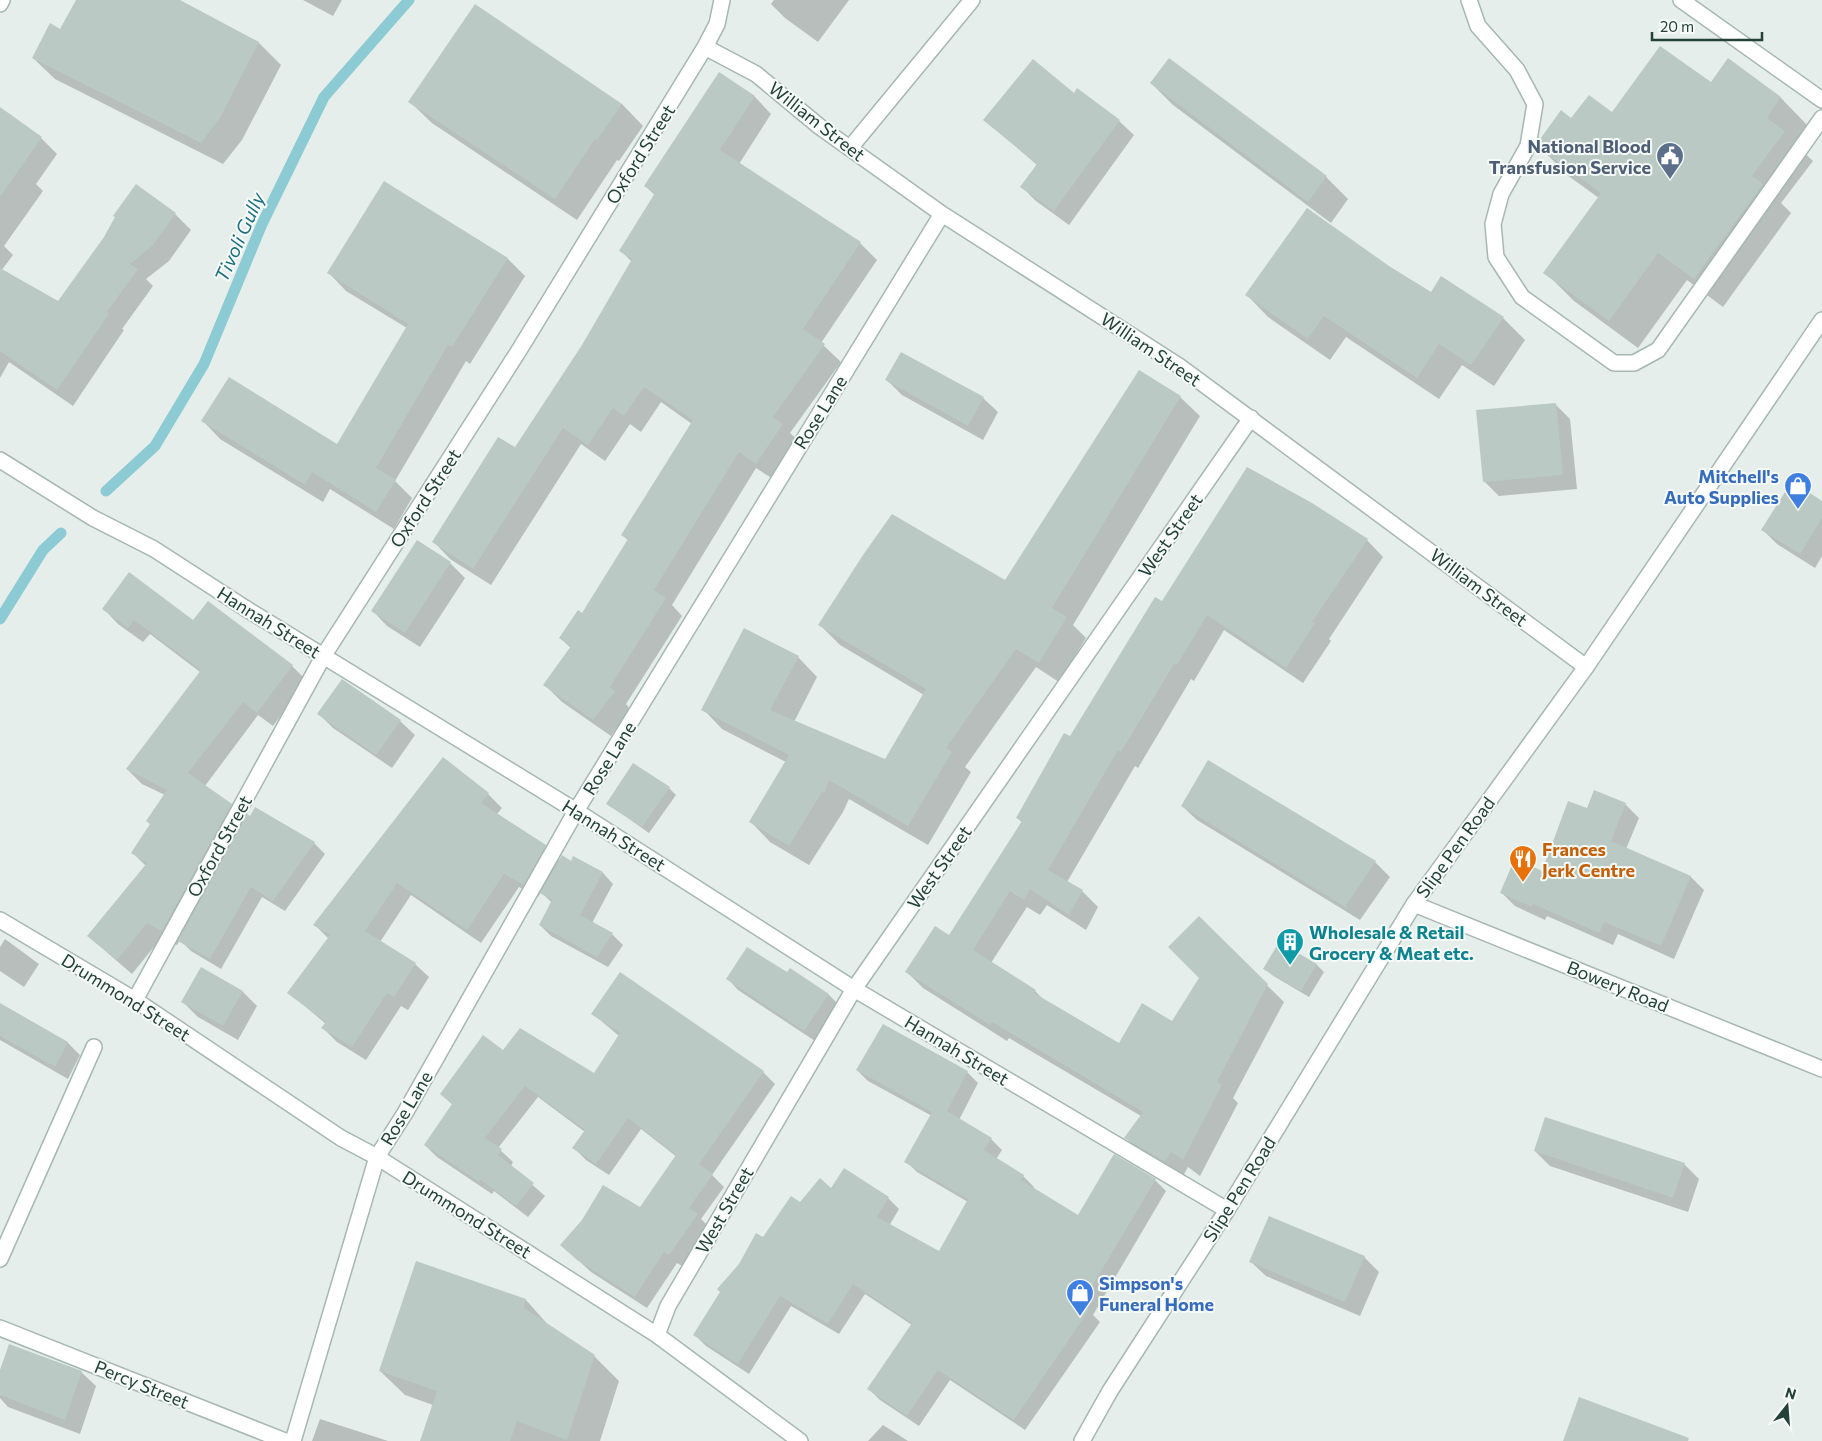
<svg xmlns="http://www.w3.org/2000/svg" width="1822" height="1441" font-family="Commissioner,sans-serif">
<rect width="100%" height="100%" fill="#e5eeea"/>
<path fill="#0003" d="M77,0H177L259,43L281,65L242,140L223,164L55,79L33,58L61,30Z
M303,0H342L333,16Z
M774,0H849L818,42L785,18L771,4Z
M1729,60L1781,98L1809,127L1796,145L1813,161L1781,203L1791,213L1723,307L1687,280L1638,348L1574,301L1545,272L1599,198L1567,175L1539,146L1571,120L1612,114L1712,84Z
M719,74L755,97L771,114L739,164L860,243L877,260L821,343L841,362L790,433L799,441L773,479L756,468L672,605L682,616L626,704L630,709L611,736L562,702L545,685L571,648L560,638L582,615L629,541L622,535L692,424L661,402L641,432L630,424L605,461L581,444L491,585L450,559L434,542L515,449L583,346L632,262L620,250L655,195L645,186Z
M1151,83L1326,177L1348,199L1331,223L1173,105Z
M1074,94L1119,121L1134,135L1069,225L1036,201L1022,187L1037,165L985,120Z
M410,102L622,104L643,126L619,161L617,160L577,220L432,123Z
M0,130L41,138L57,154L36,184L43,191L4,246L13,255L1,271L59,303L105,238L136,186L175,214L191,230L169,261L146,279L153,286L122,329L124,330L73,406L9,362L0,378Z
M508,259L525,276L470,364L466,361L395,481L412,498L394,529L330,489L323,502L220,439L203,421L337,445L407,328L346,291L329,273Z
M1389,267L1431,293L1503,318L1525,340L1494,386L1462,365L1439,399L1346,337L1330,360L1268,317L1247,295Z
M1139,371L1180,397L1200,416L1073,625L1086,638L1059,682L1036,667L965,767L971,772L928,845L849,799L843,812L809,865L770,842L751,822L786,762L722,729L703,709L798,657L817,677L794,722L886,761L924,695L840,645L820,625L1005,582Z
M887,380L983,398L998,412L983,440L902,395Z
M1555,404L1570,419L1577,489L1499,496L1484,481Z
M1822,502V556L1815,568L1777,544L1763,530Z
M1367,540L1383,557L1329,639L1331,641L1303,683L1224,630L1194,681L1191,679L1138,768L1135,766L1067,882L1082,891L1098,907L1086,930L1047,905L1040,915L1027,907L991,963L1035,991L1045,1001L1119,1044L1173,1023L1200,977L1199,918L1284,1002L1233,1098L1238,1103L1200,1176L1188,1167L1182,1178L1142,1154L1126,1138L1141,1116L1009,1038L1007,1041L923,988L907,972L949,937L1023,823L1017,818L1163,602Z
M450,563L465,578L420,647L387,626L373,611Z
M104,609L194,622L292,666L307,681L273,726L258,715L205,786L231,805L246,819L314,843L325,854L285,911L262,897L221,969L191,951L180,940L177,945L162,937L132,974L88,936L146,866L133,853L151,824L165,795L142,784L127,769L200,672L150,634L143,642L118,624Z
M319,714L400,721L415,735L392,768L333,728Z
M1208,761L1375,862L1390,877L1360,920L1197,820L1182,806Z
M669,788L676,795L649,833L608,804Z
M488,794L502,808L497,814L545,846L560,861L571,863L574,858L603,873L613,884L592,923L612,934L623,945L608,967L551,936L540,925L552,903L541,892L538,897L519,887L481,943L411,895L380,942L415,964L429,977L408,1010L401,1006L366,1060L337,1042L323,1028L326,1024L288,992L329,939L315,925Z
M1625,804L1639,818L1626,849L1691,877L1704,890L1674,959L1618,934L1613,945L1547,916L1545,920L1515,906L1501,892L1543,872L1587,810Z
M5,939L39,964L24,987L0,971V947Z
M1280,943L1317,965L1324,972L1309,997L1272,975L1265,968Z
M201,969L243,992L257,1006L238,1040L198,1017L183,1002Z
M787,973L828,994L839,1005L815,1041L738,990L728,979Z
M0,1005L68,1043L80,1055L68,1079L0,1040Z
M593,1014L763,1072L775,1084L712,1175L724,1187L701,1219L709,1227L682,1266L677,1263L647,1308L591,1272L562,1245L640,1209L677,1157L641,1129L609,1175L586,1160L574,1148L585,1132L538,1097L498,1148L513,1162L511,1166L545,1196L528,1217L494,1191L492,1194L437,1157L425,1145L453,1105L441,1094L503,1052L594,1075L619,1036Z
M857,1070L967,1072L978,1083L959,1120L991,1139L1002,1150L996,1159L1023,1176L1034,1187L1033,1189L1079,1217L1155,1180L1166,1191L1093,1315L1100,1322L1025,1430L950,1380L919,1426L880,1400L869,1389L912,1325L865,1294L839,1334L791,1306L749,1374L706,1346L695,1335L763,1238L800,1204L832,1190L888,1198L899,1209L889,1226L940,1253L968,1202L917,1172L906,1161L932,1116L868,1081Z
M1535,1151L1684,1164L1699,1179L1688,1212L1550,1166Z
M1364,1257L1379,1272L1360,1316L1266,1276L1251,1262Z
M417,1263L526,1300L550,1327L594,1356L619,1381L600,1441H421L433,1405L405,1395L380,1371Z
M81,1372L96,1386L80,1434L8,1407L0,1398V1374Z
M320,1419L388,1441H312Z
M883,1425L908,1441H868Z"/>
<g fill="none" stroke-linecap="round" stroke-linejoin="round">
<path stroke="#8ccad4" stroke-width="11" d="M106,491L155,446L204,364L262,224L324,97L409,0
M0,619L43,550L61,533"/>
</g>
<path fill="#bac9c3" d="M76,0H180L259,42L220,118L201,143L32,58L50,23L60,29Z
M475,4L622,104L597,140L595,139L555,199L408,102Z
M1660,46L1711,82L1728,58L1781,97L1767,118L1785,131L1752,176L1763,184L1694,279L1658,253L1609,321L1543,273L1601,193L1537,147L1538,142L1561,110L1571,118L1589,95L1612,112Z
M1169,58L1327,176L1308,202L1150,83Z
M1033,59L1074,93L1077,88L1120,120L1054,211L1020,187L1037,164L983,120Z
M719,72L755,96L720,150L861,242L803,329L825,344L773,417L783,424L756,464L739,452L654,590L666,598L610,687L615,691L593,720L543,685L571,646L559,638L578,610L582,613L628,539L621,535L693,420L644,387L624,416L613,408L588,445L563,428L473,569L432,542L498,437L515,447L582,345L632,259L619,251L655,193L644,186Z
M0,107L42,137L0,197Z
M384,181L508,258L452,347L448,345L376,468L396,480L376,512L312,472L305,485L201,421L229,377L337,444L408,324L327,273Z
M136,184L176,213L153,245L130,264L138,269L107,312L109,314L57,390L0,351V268L58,301L104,237L115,217L113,216Z
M1307,208L1389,266L1431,292L1441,276L1504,317L1471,365L1439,344L1417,378L1324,316L1308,339L1245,295Z
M901,352L984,397L968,426L885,380Z
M1139,370L1181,396L1052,608L1067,617L1039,663L1016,649L946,748L952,752L908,826L829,780L824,793L822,792L789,846L749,822L789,755L701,710L744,628L799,656L770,710L885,759L926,689L818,625L863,555L892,514L1005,580Z
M1556,403L1563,475L1483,482L1476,410Z
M1247,467L1312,503L1368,539L1312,622L1315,623L1286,668L1207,615L1177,665L1174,664L1121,752L1118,750L1048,870L1083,890L1069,915L1030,889L1024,900L1010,891L973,950L1036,990L1034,993L1119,1043L1142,1003L1172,1021L1199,978L1168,947L1199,916L1268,984L1217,1082L1222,1085L1183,1160L1171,1152L1165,1162L1124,1138L1143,1112L992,1022L990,1025L905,972L935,926L949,935L1022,821L1016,818L1064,733L1070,736L1155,597L1162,601Z
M1792,481L1822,501V518L1800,554L1761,530Z
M417,540L451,562L405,633L371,611Z
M129,572L193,620L208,601L293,665L257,713L243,702L188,773L232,804L162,931L147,923L117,960L87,936L147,863L131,853L150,824L146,821L167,790L126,769L201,670L134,620L128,628L102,609Z
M342,679L401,720L376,755L317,714Z
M443,757L489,793L481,803L546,845L524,885L504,874L467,930L397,883L365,931L416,963L394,997L387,993L352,1047L321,1028L326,1022L287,993L330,935L313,925Z
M1208,760L1376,861L1345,907L1181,806Z
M633,763L670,787L642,827L606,804Z
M1594,790L1626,803L1611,841L1691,876L1661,946L1604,922L1599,933L1533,904L1532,907L1500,893L1515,858L1542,871L1568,801L1587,808Z
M255,807L315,842L273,901L251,887L210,959L178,941L247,814L250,816Z
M562,855L571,861L573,856L603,872L580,915L613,933L597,957L539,925L552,900L540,893Z
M1279,942L1317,964L1301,991L1263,969Z
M747,947L787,972L790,968L829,994L804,1031L726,979Z
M201,967L243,991L223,1026L181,1002Z
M620,972L764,1071L699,1164L713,1174L689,1208L698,1214L669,1255L664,1252L635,1297L577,1260L560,1245L582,1220L603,1185L640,1207L676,1155L628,1118L596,1164L572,1148L585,1130L525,1086L485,1138L502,1149L498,1155L534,1183L516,1206L481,1180L479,1182L424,1145L452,1104L440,1094L483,1035L503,1050L520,1028L594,1073L620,1033L591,1014Z
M0,1003L68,1042L55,1067L0,1036Z
M883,1024L968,1071L947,1111L992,1138L984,1150L1024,1175L1021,1180L1078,1215L1114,1154L1156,1179L1081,1305L1089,1310L1014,1420L938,1370L907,1416L867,1389L912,1323L853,1284L828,1324L780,1296L738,1364L693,1335L720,1292L717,1289L739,1264L756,1233L763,1237L791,1196L800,1202L820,1178L831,1188L844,1168L889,1197L877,1217L939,1251L968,1199L904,1162L932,1112L856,1070Z
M1545,1117L1685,1163L1673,1198L1534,1151Z
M1269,1216L1365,1256L1345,1302L1249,1262Z
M416,1261L526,1299L524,1308L595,1355L567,1440L517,1421L510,1441H420L437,1391L379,1371Z
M9,1344L82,1371L65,1420L0,1395V1370Z
M1579,1397L1689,1438L1688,1441H1563Z"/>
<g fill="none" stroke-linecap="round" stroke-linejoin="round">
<defs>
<path id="service" d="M1469,0L1478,26L1517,70L1535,104L1528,146L1501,194L1493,224L1496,257L1522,297L1614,363H1634L1658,350L1822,118
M1681,0L1822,100
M850,148L972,0"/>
<path id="minor" d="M0,4L2,0
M705,47L756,74L820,127L942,214L1179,366L1586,667
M0,460L93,518L154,549L245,608L576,811L854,989L1227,1210
M1414,904L1822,1069
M0,920L135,1000L341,1138L377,1157L657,1335L800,1441
M135,1000L324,655L518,352L705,47L717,24L722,0
M0,1259L94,1047
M0,1328L285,1441
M657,1335L668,1306L854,989L1251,418
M293,1441L377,1157L405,1113L576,811L942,214"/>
<path id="tertiary" d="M1082,1441L1110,1391L1227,1210L1414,904L1586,667L1822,320"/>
</defs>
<use href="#service" stroke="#a7b7b1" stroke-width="18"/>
<use href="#minor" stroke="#a7b7b1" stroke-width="18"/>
<use href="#tertiary" stroke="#a7b7b1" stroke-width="18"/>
<use href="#service" stroke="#fff" stroke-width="15"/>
<use href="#minor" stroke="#fff" stroke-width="15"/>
<use href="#tertiary" stroke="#fff" stroke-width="15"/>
</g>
<defs>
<symbol id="civic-pin" viewBox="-11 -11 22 30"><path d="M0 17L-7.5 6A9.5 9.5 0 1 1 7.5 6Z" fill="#5c6f8a" stroke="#f6faf8"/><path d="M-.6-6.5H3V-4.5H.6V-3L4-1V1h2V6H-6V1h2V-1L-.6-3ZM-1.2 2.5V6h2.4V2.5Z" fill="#fff"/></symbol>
<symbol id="shop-pin" viewBox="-11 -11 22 30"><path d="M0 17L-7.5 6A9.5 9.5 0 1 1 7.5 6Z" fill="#3f7fe0" stroke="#f6faf8"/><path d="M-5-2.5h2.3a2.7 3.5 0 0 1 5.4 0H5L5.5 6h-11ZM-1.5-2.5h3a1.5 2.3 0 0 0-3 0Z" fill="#fff"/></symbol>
<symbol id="restaurant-pin" viewBox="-11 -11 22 30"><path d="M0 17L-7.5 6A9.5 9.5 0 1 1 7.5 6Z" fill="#e8710a" stroke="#f6faf8"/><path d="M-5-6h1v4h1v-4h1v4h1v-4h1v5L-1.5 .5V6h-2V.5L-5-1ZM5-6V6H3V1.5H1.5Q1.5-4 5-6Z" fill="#fff"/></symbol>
<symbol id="building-pin" viewBox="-11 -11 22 30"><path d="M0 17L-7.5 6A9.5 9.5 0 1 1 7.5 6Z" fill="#0f9aa8" stroke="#f6faf8"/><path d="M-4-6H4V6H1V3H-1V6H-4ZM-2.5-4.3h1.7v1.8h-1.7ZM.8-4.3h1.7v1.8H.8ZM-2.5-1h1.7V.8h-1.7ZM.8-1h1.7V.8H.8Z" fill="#fff"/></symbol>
</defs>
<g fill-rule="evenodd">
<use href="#civic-pin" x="1654" y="140" width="32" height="43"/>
<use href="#shop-pin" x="1782" y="470" width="32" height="43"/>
<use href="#restaurant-pin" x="1507" y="843" width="32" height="43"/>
<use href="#building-pin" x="1274" y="926" width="32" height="43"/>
<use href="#shop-pin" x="1064" y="1277" width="32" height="43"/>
</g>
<g text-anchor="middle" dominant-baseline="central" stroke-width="4" stroke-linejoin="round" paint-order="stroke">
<g font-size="18" fill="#234139" stroke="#f6faf8">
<text transform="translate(817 121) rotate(38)">William Street</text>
<text transform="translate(640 154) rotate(-58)">Oxford Street</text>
<text transform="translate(1151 349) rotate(34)">William Street</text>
<text transform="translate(820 412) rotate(-58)">Rose Lane</text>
<text transform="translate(425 498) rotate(-57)">Oxford Street</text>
<text transform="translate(1170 535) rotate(-55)">West Street</text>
<text transform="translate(1479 587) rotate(37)">William Street</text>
<text transform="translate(269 622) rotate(32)">Hannah Street</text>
<text transform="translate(609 758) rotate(-58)">Rose Lane</text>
<text transform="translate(614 835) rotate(32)">Hannah Street</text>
<text transform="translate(219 846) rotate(-61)">Oxford Street</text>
<text transform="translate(1455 847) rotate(-54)">Slipe Pen Road</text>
<text transform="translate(939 867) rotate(-55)">West Street</text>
<text transform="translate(1618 986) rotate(22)">Bowery Road</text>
<text transform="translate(126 997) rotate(32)">Drummond Street</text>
<text transform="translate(957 1050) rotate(31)">Hannah Street</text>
<text transform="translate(406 1108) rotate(-59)">Rose Lane</text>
<text transform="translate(1239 1189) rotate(-58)">Slipe Pen Road</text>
<text transform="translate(724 1210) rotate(-60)">West Street</text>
<text transform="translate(467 1214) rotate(32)">Drummond Street</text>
<text transform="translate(142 1384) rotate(22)">Percy Street</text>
</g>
<g font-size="18" font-weight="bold" fill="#4e5e75" stroke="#f6faf8" text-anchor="end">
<text x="1651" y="146">National Blood<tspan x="1651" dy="21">Transfusion Service</tspan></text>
</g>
<g font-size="18" font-weight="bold" fill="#366cbe" stroke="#f6faf8" text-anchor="end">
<text x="1779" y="476">Mitchell's<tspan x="1779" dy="21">Auto Supplies</tspan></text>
<text x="1099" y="1283" text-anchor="start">Simpson's<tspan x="1099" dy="21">Funeral Home</tspan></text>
</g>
<g font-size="18" font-weight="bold" fill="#c56008" stroke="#f6faf8" text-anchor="start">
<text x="1542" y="849">Frances<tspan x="1542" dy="21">Jerk Centre</tspan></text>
</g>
<g font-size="18" font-weight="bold" fill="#0d838f" stroke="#f6faf8" text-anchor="start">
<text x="1309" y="932">Wholesale &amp; Retail<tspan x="1309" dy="21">Grocery &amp; Meat etc.</tspan></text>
</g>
<g font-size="19" font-style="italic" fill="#1b707f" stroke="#f6faf8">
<text transform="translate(239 237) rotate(-66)">Tivoli Gully</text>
</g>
</g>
<g transform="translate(1787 1406) rotate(17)" stroke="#f6faf8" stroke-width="4" paint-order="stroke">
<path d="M0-4L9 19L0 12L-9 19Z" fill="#234139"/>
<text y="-8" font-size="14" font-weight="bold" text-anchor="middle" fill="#234139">N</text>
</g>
<path d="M1652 32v8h110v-8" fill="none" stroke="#234139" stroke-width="2.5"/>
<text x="1660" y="32" font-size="15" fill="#234139" stroke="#f6faf8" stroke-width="4" paint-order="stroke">20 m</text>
</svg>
